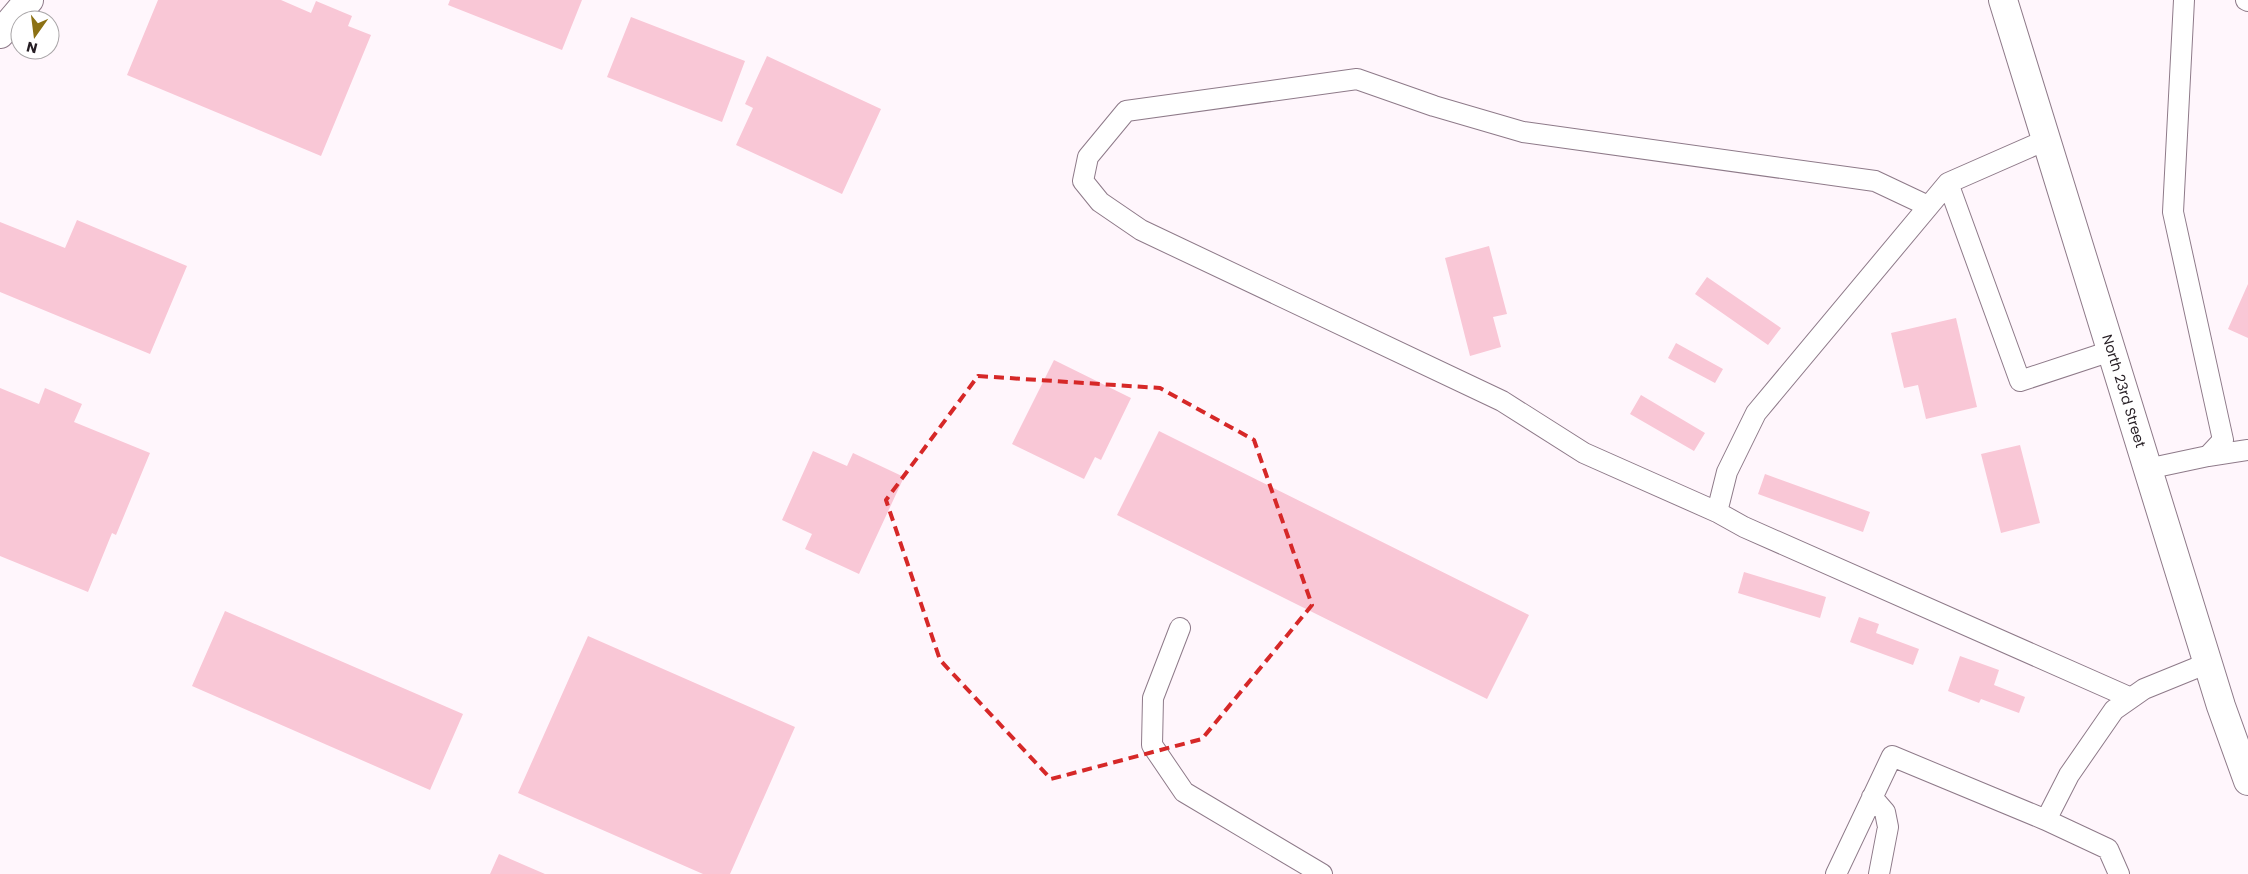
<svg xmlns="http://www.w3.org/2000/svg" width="2248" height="874" font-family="Poppins,sans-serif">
<rect width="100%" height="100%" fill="#fff6fc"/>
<path fill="#f9c7d6" d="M158,0H281L311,13L316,1L352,16L348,26L371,35L321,156L127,75Z
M450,0H582L562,50L448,5Z
M631,17L745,61L722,122L607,77Z
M767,56L881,109L842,194L736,145L753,108L745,104Z
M77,220L187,266L150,354L0,292V222L65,248Z
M1489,246L1507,314L1493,317L1501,347L1470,356L1445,258Z
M1707,277L1781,328L1768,345L1695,294Z
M2248,284V338L2228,329Z
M1956,318L1977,407L1926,419L1918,385L1904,388L1891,333Z
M1676,343L1723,369L1715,383L1668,358Z
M1054,360L1131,398L1101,460L1095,457L1084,479L1012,444Z
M0,388L39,404L45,388L82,404L74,422L150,453L116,535L112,533L88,592L0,556Z
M1641,395L1705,433L1694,451L1630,414Z
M1159,431L1529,615L1487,699L1117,515Z
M2020,445L2040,523L2001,533L1981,454Z
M813,451L847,466L853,453L904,477L859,574L805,549L812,534L782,520Z
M1765,474L1870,512L1863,532L1758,494Z
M1744,572L1826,597L1820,618L1738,593Z
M225,611L463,714L430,790L192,686Z
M1859,617L1879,624L1876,633L1919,649L1913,665L1850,642Z
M588,636L795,727L730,874H703L518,793Z
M1960,656L1999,670L1994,685L2025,697L2019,713L1981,699L1979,703L1948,691Z
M499,854L545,874H490Z"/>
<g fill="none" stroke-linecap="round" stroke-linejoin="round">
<defs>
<path id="lane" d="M2246,0L2248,1
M2046,140L1948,183L1756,413L1727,472L1717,512L1744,527L2131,698
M1948,183L2020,381L2111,351
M2208,456L2248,450
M2147,469L2208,456L2223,440L2173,212L2184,0
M1717,512L1584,453L1502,401L1141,230L1100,202L1083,181L1088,157L1126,111L1357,79L1434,106L1523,132L1875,181L1928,206
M1180,628L1153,698L1152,745L1184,792L1322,874
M1872,797L1885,812L1888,827L1879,874
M2046,820L2069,775L2114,710L2144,689L2208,663
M1836,874L1892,756L2046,820L2108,849L2119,874"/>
<path id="secondary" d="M2003,0L2221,706L2248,781
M0,34L29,0"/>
</defs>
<use href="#lane" stroke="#8e7a89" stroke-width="22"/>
<use href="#secondary" stroke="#8e7a89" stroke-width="30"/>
<use href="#lane" stroke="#fff" stroke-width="20"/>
<use href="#secondary" stroke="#fff" stroke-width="28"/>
</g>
<path fill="none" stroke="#d62828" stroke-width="4" stroke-dasharray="10 6" stroke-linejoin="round" d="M978,376L1160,388L1254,440L1312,605L1202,739L1051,779L940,660L886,500Z"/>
<g text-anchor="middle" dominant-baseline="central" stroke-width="4" stroke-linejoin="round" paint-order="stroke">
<g font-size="14" fill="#251d23" stroke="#fff">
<text transform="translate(2124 391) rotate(73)">North 23rd Street</text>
</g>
</g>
<g transform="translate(35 35) rotate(194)"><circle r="24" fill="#ffffff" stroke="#a8a5a7"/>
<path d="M0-4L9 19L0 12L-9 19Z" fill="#8c7114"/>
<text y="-8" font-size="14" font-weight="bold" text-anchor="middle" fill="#251d23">N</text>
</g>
</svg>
